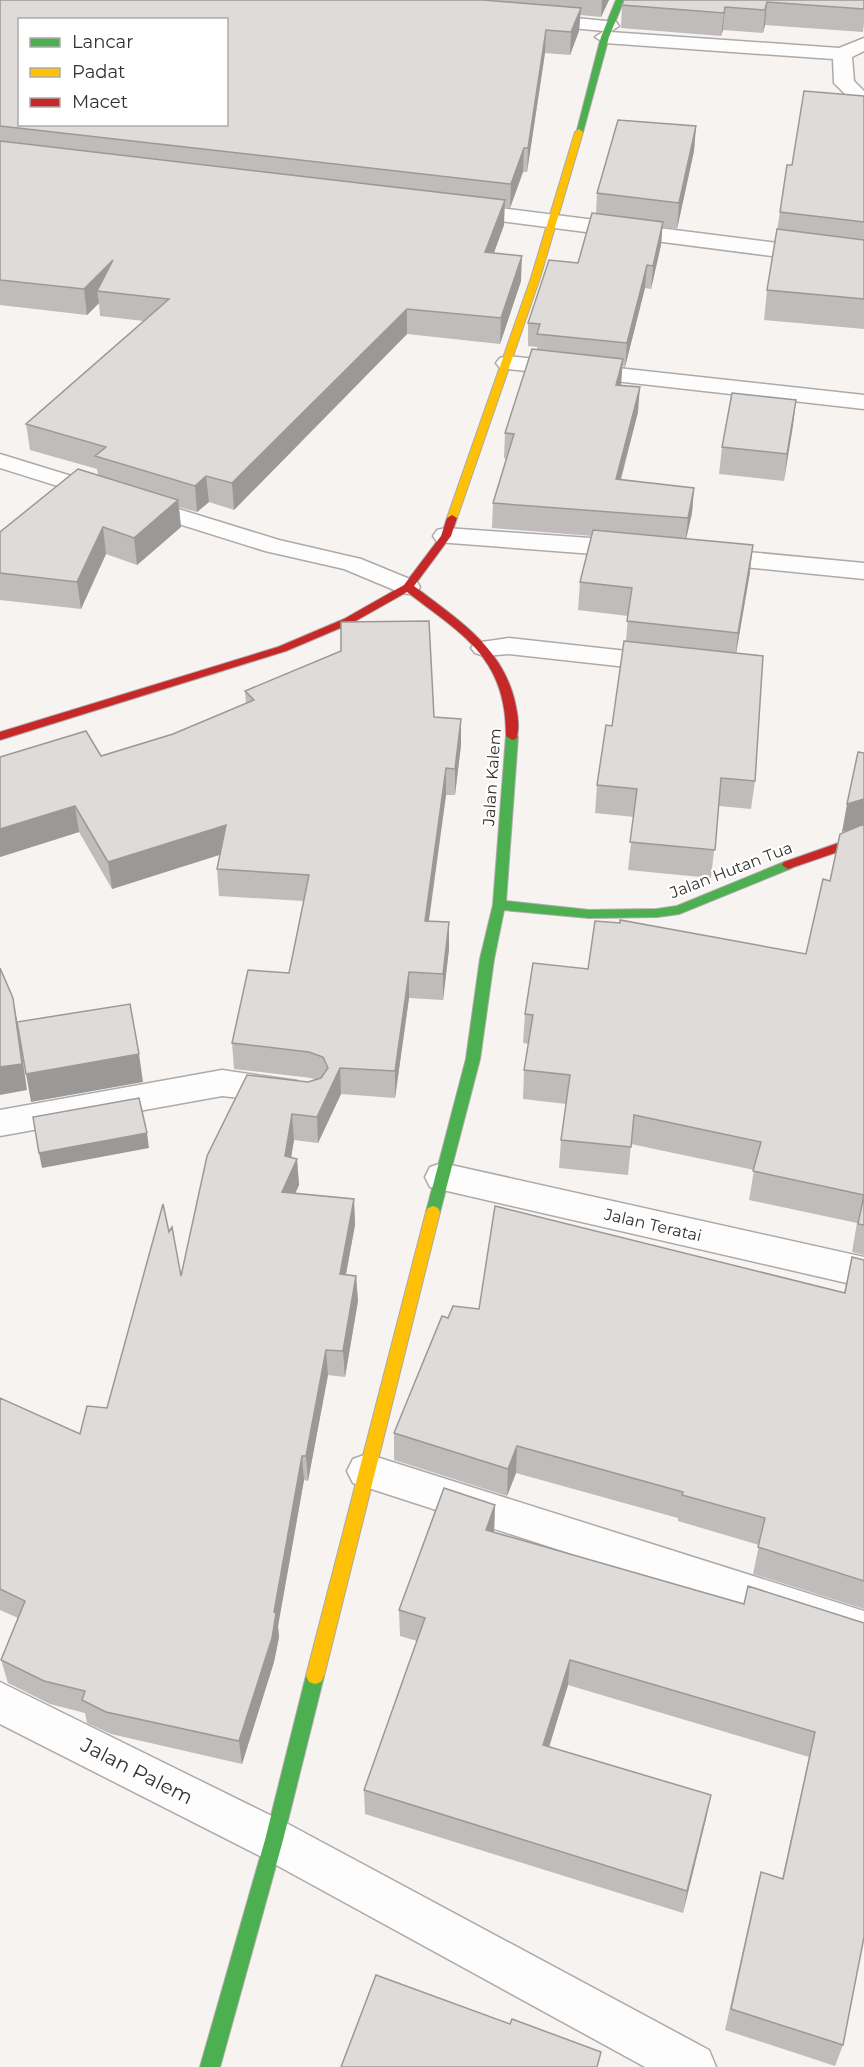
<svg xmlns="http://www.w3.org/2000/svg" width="864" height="2067" font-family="Montserrat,sans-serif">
<rect width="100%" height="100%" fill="#f7f3f0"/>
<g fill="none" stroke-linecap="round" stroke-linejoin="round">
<defs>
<path id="lane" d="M0,454L279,540L361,559L417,582L420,587L417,592L408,594L399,592L344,569L265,551L0,468Z
M509,638L663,655L672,657L676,663L672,669L663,671L509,654L484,656L475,653L471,648L475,643Z"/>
<path id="street" d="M536,14L616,22L619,26L610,32L839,48L864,38V51L852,57L854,81L864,91V108L857,106L834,83L833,59L605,43L595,37L604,31L529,24L526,20Z
M461,203L864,254V268L453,215L450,210L453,205Z
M508,356L864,395V409L500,368L496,363L500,358Z
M446,528L633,541L642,543L646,549L642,555L633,557L437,542L433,536L437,530Z
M705,548L864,563V579L696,562L692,556L696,550Z
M222,1070L297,1081L302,1090L297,1099L285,1103L222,1096L0,1136V1110Z
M442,1163L864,1257V1287L430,1187L425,1177L430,1167Z
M367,1454L864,1611V1649L353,1483L347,1471L353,1459Z
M0,1682L290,1825L709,2050L716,2067H645L258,1855L0,1724Z"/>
<path id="fast" d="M616,0H624L609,37L583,132L576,134L601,37Z
M512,732L518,736L506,901L589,910L657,909L677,906L784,862L788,861L794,865L792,868L679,914L657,917L589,918L504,910L494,959L480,1059L440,1212L438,1216H428L426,1212L466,1059L480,959L493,905L506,736Z
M315,1668L321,1670L324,1676L283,1840L220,2067H200L265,1840L306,1676L309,1670Z"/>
<path id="slow" d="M579,129L583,132L540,278L457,518L452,521L448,520L447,518L531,278L575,132Z
M433,1206L438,1208L440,1212L324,1676L321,1682L315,1684L309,1682L306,1676L426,1212L428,1208Z"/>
<path id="jam" d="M452,515L457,518L451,536L414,586C458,620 505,648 516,707C518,717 520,729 516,739L512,740L506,736C507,658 462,634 407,592L352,623L286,651L0,740V732L278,647L344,619L404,585L441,536L447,518Z
M864,834V843L788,869L782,865L784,862Z"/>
</defs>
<use href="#lane" stroke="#adaaa8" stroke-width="3"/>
<use href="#street" stroke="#adaaa8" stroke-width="3"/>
<use href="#fast" stroke="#adaaa8" stroke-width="2"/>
<use href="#slow" stroke="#adaaa8" stroke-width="2"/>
<use href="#jam" stroke="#adaaa8" stroke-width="2"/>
<use href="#lane" fill="#fefdfd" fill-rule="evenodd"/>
<use href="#street" fill="#fefdfd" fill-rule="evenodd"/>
<use href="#fast" fill="#4caf50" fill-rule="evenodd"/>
<use href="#slow" fill="#ffc107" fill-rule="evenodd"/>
<use href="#jam" fill="#c62828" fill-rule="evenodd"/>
</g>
<path fill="#bfbcbb" d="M0,0H609L601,17L580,15L579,31L570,55L545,53L527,172H523L510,208H504V225L494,253L521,281L500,344L407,334L234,510L209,502L197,512L179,507L181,527L137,565L106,554L81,609L0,600V532L98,475L97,469L30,450L26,424L144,321L100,316L99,303L87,315L0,305Z
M864,0V22L863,32L765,25L763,33L723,30L721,36L621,28L622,5Z
M864,96V329L764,320L767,290L780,212L792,165Z
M696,126L694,151L677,229L662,227L661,245L651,289L645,288L625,367L622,366L621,385L638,412L621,480L694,488L692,513L686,539L750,572L736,653L755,781L751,809L719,806L711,878L628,870L634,817L595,813L597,785L612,726L626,641L628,616L578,610L580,582L592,536L492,528L493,503L506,459L504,458L505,433L537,350V347L528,346V323L578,263L596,214L597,193Z
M796,400L784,481L719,474L722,447Z
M245,691L434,717L461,719V745L455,795H446L429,921L449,949L443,1000L409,998L395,1098L341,1094L318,1143L294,1140L291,1158L297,1159L299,1185L295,1194L354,1199L355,1225L346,1275L356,1276L358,1301L345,1377L328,1375L308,1481L304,1480L278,1626L279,1637L274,1662L242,1764L111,1734L87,1723L85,1713L50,1704L8,1683L1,1660L18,1618L0,1610V1398L80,1434L107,1408L169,1232L181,1276L308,1082L316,1080L311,1078L234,1069L232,1043L289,973L304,901L219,896L217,869L220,854L112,889L79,832L0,857L101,756L173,734L246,704Z
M864,753V1255L852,1252L857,1223L749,1200L754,1170L631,1144L628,1175L559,1168L561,1140L566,1104L523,1099L524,1070L529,1044L523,1043L525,1014L588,969L806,954L846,831L842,832Z
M852,1257L864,1260V1609L753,1574L759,1545L678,1521V1518L516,1473L507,1496L394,1460V1433L448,1318L479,1309L844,1293Z
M495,1505L494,1533L744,1604L864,1623L843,2045L835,2066L725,2030L755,1896L761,1872L782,1879L809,1757L568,1685L549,1747L711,1795L683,1913L365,1814L364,1790L417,1641L400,1636L399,1610Z"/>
<path fill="#9b9998" d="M602,0H609L601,17Z
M767,2L765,25L763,33L765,10Z
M725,7L723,30L721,36L724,13Z
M581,8L579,31L570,55L571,32Z
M546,30L545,53L527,172L528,148Z
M696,126L694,151L677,229L679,203Z
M524,148L523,172L510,208L511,184Z
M505,200L504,225L485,277V252Z
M663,222L661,245L651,289L653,266Z
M522,256L521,281L500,344L501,318Z
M113,260L97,291L99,303L87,315L84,289Z
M647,265L645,288L625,367L627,343Z
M407,309V334L234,510L232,483Z
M623,359L621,384L615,410L616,385Z
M640,387L638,412L614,504L616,479Z
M796,400L793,426L784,481L787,454Z
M206,476L209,502L197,512L195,486Z
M694,488L692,513L685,544L688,518Z
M178,500L181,527L137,565L134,538Z
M103,527L106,554L81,609L77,582Z
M753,545L750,572L735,660L738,633Z
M461,719V745L455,795V769Z
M446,768V795L425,947V921Z
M864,799V827L842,832L847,804Z
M75,806L79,832L0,857V829Z
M226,825L229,852L112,889L108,862Z
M449,922V949L443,1000V974Z
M409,972V998L395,1098V1071Z
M13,998L18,1025L27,1090L0,1095V1067Z
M139,1054L143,1082L31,1102L26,1074Z
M340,1068L341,1094L318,1143L317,1117Z
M292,1114L294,1140L287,1181L297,1159L299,1185L284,1218L282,1192L285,1156Z
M147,1133L149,1148L42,1168L39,1153Z
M354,1199L355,1225L341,1300L340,1274Z
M356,1276L358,1301L345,1377L343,1351Z
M326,1350L328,1375L308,1481L306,1456Z
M517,1446L516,1473L507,1496L508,1469Z
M302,1456L304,1480L278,1626L279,1637L274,1662L242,1764L239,1741L274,1612Z
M495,1505L494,1531L485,1557L486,1530Z
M570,1660L568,1685L542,1770L543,1745Z
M711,1795L706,1819L683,1913L687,1891Z"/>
<path fill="#dedbd9" stroke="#9b9998" stroke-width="1.5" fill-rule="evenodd" d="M0,0H483L581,8L571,32L546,30L528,148H524L511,184L0,126ZM20,20H226V124H20Z
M624,0H864V9L767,2L765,10L725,7L724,13L622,5Z
M804,91L864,96V222L780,212L787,165H792Z
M618,120L696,126L679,203L597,193Z
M0,141L505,200L485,252L522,256L501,318L407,309L232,483L206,476L195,486L95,456L106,447L26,424L169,299L97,291L113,260L84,289L0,280Z
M592,213L663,222L653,266L647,265L627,343L537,334L540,324L528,323L549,260L578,263Z
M777,229L864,240V299L767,290Z
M532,349L623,359L616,385L640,387L616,479L694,488L688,518L493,503L514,434L505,433Z
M732,393L796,400L787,454L722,447Z
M78,469L178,500L134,538L103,527L77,582L0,573V532Z
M593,530L753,545L738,633L627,621L632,588L580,582Z
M429,621L434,717L461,719L455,769L446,768L425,921L449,922L443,974L409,972L395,1071L340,1068L317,1117L292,1114L285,1156L297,1159L282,1192L354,1199L340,1274L356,1276L343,1351L326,1350L306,1456H302L274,1612L276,1613L272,1638L239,1741L106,1712L82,1700L85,1691L44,1681L1,1660L25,1601L0,1589V1398L80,1434L87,1406L107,1408L163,1204L169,1232L172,1227L181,1276L207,1156L247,1075L308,1082L321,1078L328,1068L323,1057L309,1052L232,1043L248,970L289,973L309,875L217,869L226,825L108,862L75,806L0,829V757L86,731L101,756L173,734L254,700L245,691L341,651V622Z
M624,641L763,656L755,781L721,778L715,850L630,842L637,789L597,785L606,725L612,726Z
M858,752L864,753V799L847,804Z
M864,824V1225L858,1224L864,1195L753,1171L761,1142L634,1115L631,1147L561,1140L570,1075L524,1070L533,1015L525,1014L533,963L588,969L595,921L620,923V920L806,954L823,879L830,881L840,834Z
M0,968L13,998L22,1064L0,1067Z
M130,1004L139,1054L26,1074L17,1022Z
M139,1098L147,1133L39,1153L33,1117Z
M495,1206L845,1293L852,1257L864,1260V1581L758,1547L765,1518L682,1495L683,1492L517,1446L508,1469L394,1433L442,1316L448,1318L453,1306L479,1309Z
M444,1488L495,1505L486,1530L744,1604L748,1586L864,1623V1937L843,2045L731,2009L761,1872L783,1879L815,1732L570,1660L543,1745L711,1795L687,1891L364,1790L425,1618L399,1610Z
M376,1975L510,2024L512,2019L601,2052L597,2067H341Z"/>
<g text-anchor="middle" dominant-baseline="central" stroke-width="4.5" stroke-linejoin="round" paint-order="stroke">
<g font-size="16" fill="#33302e" stroke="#fff">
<text transform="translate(492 777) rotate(-86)">Jalan Kalem</text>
<text transform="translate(731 870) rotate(-21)">Jalan Hutan Tua</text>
<text transform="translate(653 1225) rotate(13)">Jalan Teratai</text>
</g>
<g font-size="20" fill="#33302e" stroke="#fff">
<text transform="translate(137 1771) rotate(27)">Jalan Palem</text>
</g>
</g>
<rect x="18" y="18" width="210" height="108" fill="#ffffff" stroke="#adacab" stroke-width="1.5"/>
<rect x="30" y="38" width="30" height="9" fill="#4caf50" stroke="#adacab" stroke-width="1.5"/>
<text x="72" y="48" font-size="18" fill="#33302e">Lancar</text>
<rect x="30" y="68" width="30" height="9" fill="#ffc107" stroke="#adacab" stroke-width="1.5"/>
<text x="72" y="78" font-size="18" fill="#33302e">Padat</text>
<rect x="30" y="98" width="30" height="9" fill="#c62828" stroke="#adacab" stroke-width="1.5"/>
<text x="72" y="108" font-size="18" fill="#33302e">Macet</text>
</svg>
